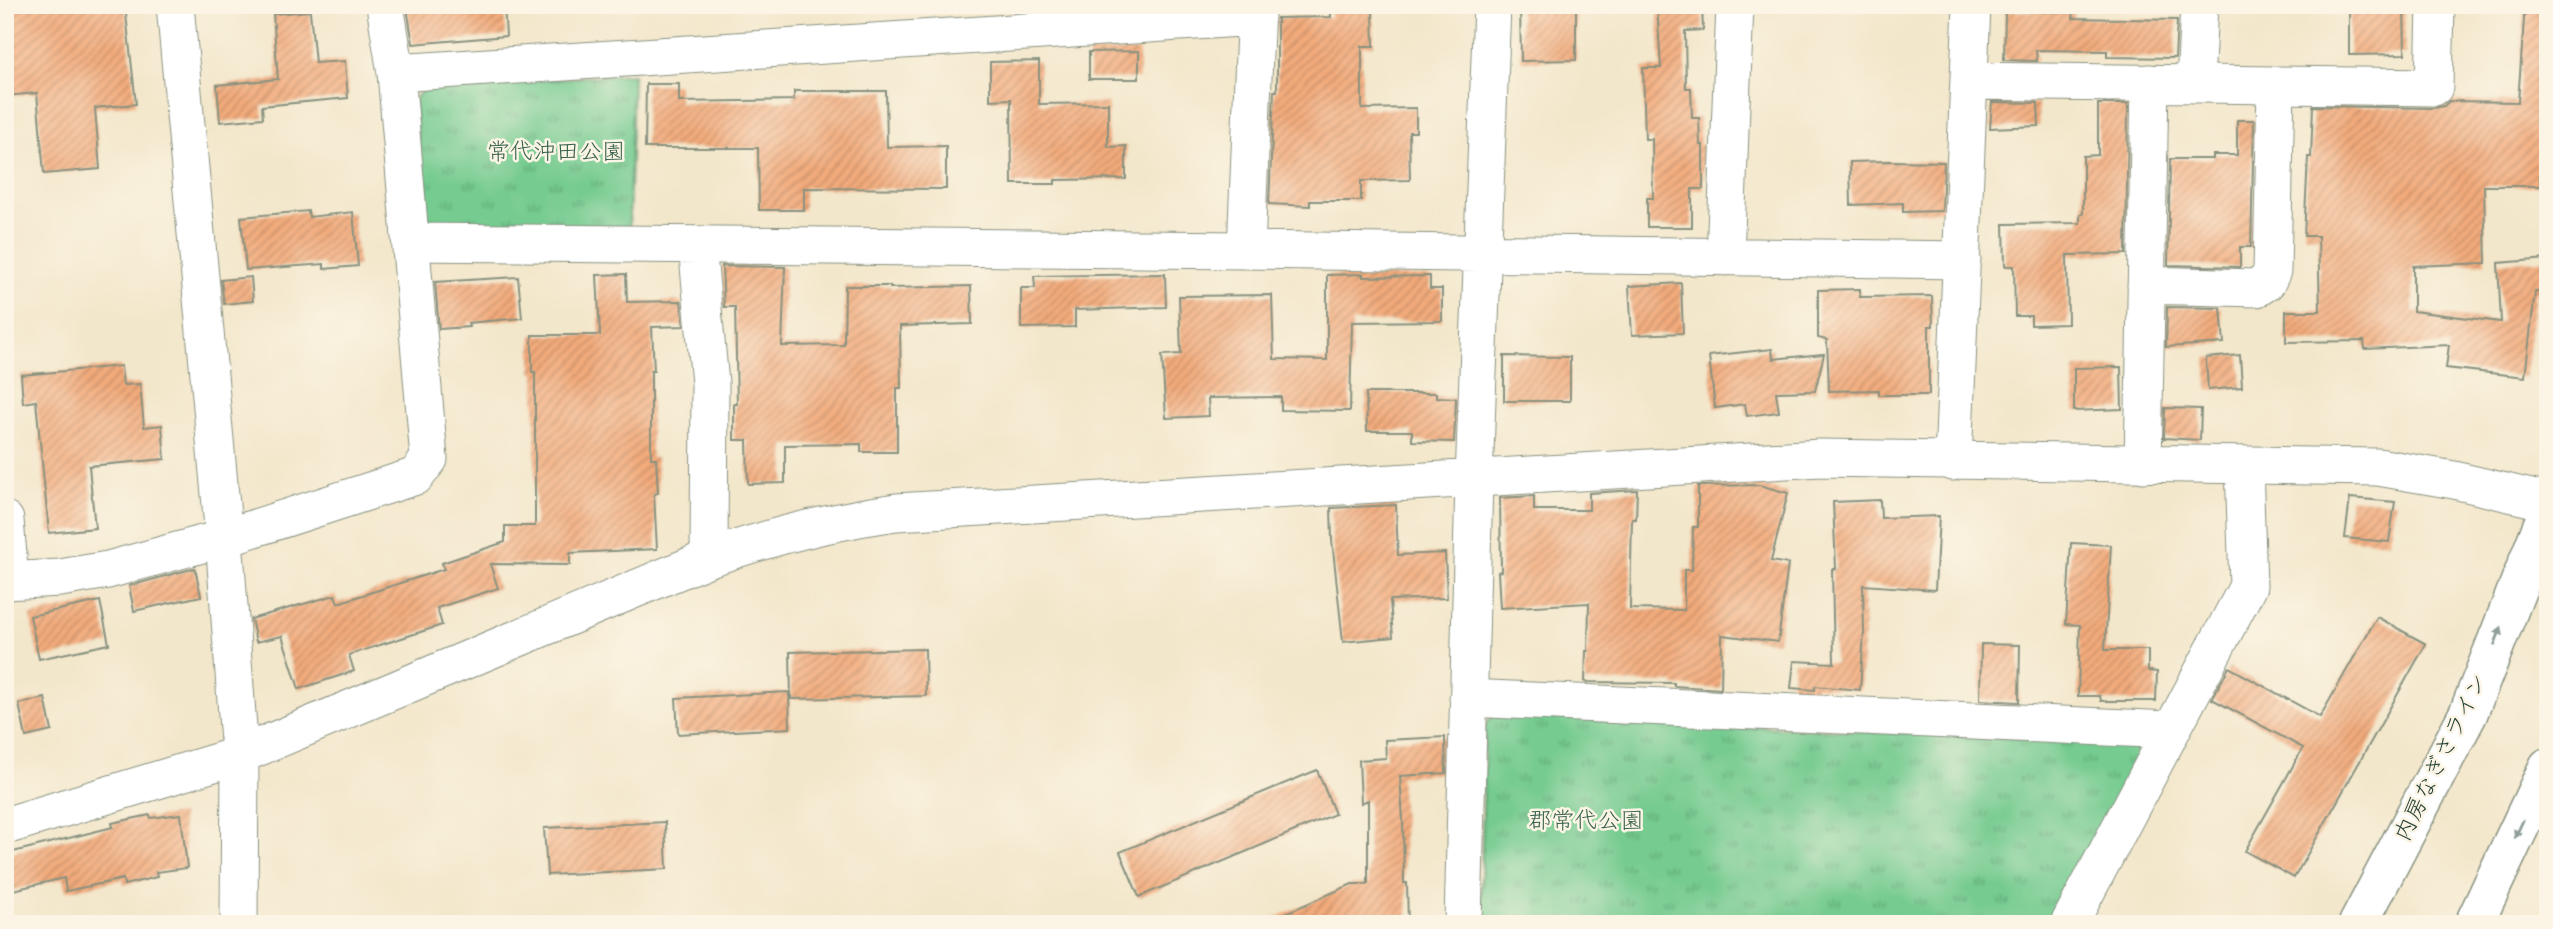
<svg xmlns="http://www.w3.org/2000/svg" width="2553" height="929" font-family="Mynerve,'Klee One',sans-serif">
<defs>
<pattern id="grass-tufts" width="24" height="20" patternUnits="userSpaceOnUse" patternTransform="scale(1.75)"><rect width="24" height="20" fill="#75cb90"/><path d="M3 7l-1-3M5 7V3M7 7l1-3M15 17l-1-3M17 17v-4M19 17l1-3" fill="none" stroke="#5fa676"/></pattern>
<pattern id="building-hatch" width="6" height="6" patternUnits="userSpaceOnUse" patternTransform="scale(1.75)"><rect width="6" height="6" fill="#f3ab7b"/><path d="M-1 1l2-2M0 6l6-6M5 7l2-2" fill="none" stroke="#c48c66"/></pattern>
</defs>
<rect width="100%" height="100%" fill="#fcf5e5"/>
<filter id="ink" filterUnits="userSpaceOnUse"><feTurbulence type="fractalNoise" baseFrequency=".0143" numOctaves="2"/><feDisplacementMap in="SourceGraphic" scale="14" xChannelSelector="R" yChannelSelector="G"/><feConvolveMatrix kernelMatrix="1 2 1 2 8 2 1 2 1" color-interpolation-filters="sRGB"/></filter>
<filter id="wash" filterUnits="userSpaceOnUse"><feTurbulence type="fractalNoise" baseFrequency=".00686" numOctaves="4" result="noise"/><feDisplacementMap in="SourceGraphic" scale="28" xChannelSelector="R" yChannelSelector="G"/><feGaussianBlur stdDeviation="1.57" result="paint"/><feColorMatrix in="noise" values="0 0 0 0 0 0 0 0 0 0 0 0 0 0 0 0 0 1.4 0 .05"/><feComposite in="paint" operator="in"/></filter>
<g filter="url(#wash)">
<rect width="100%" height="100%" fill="#f3e7cb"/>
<path fill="url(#grass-tufts)" stroke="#4a8462" stroke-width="2" d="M633,74L629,227L437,229L426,219L414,100L425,87Z
M1493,715L2130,743L2140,757L2053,924H1480L1485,725Z"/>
<g id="blocks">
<path fill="url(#building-hatch)" d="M5,5H125L136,104L95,108L100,169L44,174L37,93L5,96Z
M435,5H504L506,36L413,44L407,8Z
M1520,5H1576V60L1521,61Z
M1657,5H1702L1703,30L1685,31L1686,88H1691L1692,118H1699L1700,145H1703V189H1692V227H1647V198H1653L1652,139H1645L1643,68H1661Z
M2349,5H2404L2405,54L2349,55Z
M2525,5H2548L2546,66L2541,65L2540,186H2484L2486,263L2413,266V311L2501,322L2498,263L2548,259V291L2535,292L2525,377L2446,368L2449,345L2365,349L2364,341L2286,342V311H2320L2318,236H2304L2308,157H2311L2313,106L2434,108L2444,106L2449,101L2518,102Z
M1373,10L1374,46H1362V109L1416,108V132H1409L1410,180L1361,181V201H1310V206L1269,204L1274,91H1277V18L1331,17V11Z
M310,11L315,63L345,61L348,98L262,106L263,118L220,122L217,85L278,79L273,14Z
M2005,11L2074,12L2073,18L2177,20L2175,58L2107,57V51L2036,50L2037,61L2004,60Z
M1139,51V79H1089V52Z
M1039,61V104L1108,103V147L1126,146V179L1055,180V184H1012L1011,99L990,100V62Z
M646,84H679V102L794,100V91H886L887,147L946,146V189L804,188V210H759L758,148H645Z
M1992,102L2038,103L2039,126L1990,128Z
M2098,104H2128L2126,254L2067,255L2068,324L2031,325V316H2015L2014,266H2005L2004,224L2080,223V215L2083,214V156L2098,155Z
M2237,120H2254L2251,247H2240V267L2168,265L2170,159H2213V155H2237Z
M1889,161L1944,162L1942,211L1903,212V203L1851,205L1850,162Z
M308,211L309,217L353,212L358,266L324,269V264L246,270L241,217Z
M722,266L785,267L782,346L844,345L845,286H890V288L971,286L972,324L900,326L901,388H897V452H861V444L785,445V483L748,484L747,440H734V404H737L735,307H724Z
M626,274L627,302L681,301L684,326L652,327L654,371H651V458H656L658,493L654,494L657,549L570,553V565L490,564L498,588L437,608L442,625L349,655L354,671L299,689L282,636L256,642L251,619L335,595L338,603L444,569L442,563L505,542V526H535V372H532V335H600L597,275Z
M1165,274L1166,307L1075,310V327L1021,328V288H1035L1034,276Z
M1363,274V277L1430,276V289H1442V321L1352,322L1350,411L1281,410V397L1208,398L1209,416L1166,418L1162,355L1181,354L1179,296L1272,295L1274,359L1327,360V275Z
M251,277L253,301L224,304L221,280Z
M518,277L522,318L468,323L469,327L439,329L435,282Z
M1681,283L1683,333L1632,335L1629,286Z
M1860,289V297L1932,296L1933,326H1929V395H1879V390L1829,391L1827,340L1818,338V290Z
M2167,307L2221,308L2224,343L2166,347Z
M1772,349L1773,359L1824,354L1815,391L1776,392L1779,412L1747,416L1745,404L1715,408L1709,356Z
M2240,355L2242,387L2208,390L2206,358Z
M1504,356L1570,357V401H1504Z
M121,366L123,385L140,384L144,427L162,425L165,459L89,466L95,528L49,533L36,401L23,403L21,375Z
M2121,367L2122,409L2074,411V368Z
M1366,393H1436V397L1456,398L1454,442L1412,441V431H1367Z
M2165,408L2201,409L2200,440L2164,438Z
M1759,485L1788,493L1771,561L1788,564L1778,642L1722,635L1721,689L1674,686V683L1585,682L1586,651H1588L1589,603L1500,608L1498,572L1501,571L1500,498L1534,496V510H1589V493L1637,490L1636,519H1632L1630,609L1684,610V570H1692L1693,527H1698V486Z
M2350,498L2395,502L2389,542L2345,538Z
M1880,500L1881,518L1939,516L1935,590L1863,585L1864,632L1860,690L1815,686V690L1791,688L1794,661L1834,663L1832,569H1836L1833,502Z
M1396,505L1398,555L1445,553L1447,598L1390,600L1393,637L1343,642L1332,540L1331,508Z
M2071,543L2111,545L2105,650H2148V671L2157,672L2156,701H2101L2100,696H2078L2080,625L2066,624Z
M195,568L201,596L134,611L129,586Z
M100,601L109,644L39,659L30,616Z
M2377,617L2426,644L2294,878L2245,851L2303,748L2212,699L2229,667L2320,717Z
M1981,644L2020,645L2019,702L1980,700Z
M925,649L926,696L791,699L790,652Z
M789,692L790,728L678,734L676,698Z
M45,698L52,731L26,737L19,704Z
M1445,737L1446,773L1400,776L1403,819L1404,883H1407L1408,924H1261L1352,884H1368V800L1361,803L1359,760L1386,758L1385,740Z
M1317,770L1335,814L1139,897L1120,852Z
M181,814L187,868L156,872L157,877L124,885L123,879L66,891L64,878L5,892V854L113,827L112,823L150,815L151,818Z
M665,822L667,869L547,875L544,828Z"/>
</g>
</g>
<g filter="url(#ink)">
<use href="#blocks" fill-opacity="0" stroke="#899280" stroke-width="2"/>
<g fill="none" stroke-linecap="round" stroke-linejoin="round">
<defs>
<path id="minor" d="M175,5L224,538L240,755L239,924
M396,73L1256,17
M1969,81L2434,87L2436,5
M2195,84L2199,5
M411,242L1246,250L1962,260
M697,245L710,383L709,558
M1246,250L1256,5
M1725,257L1735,5
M2146,285L2257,288L2267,282L2272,271L2276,85
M1953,462L1972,5
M2143,464L2150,83
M5,520L10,579
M5,581L60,578L108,570L224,538L416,476L429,459L396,73L385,5
M1468,698L2171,730
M5,826L240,755L709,558C769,537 833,521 896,512L1820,458L2378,467L2454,480L2548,502
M1463,924L1474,479L1492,5
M2069,924L2248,586L2244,465"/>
<path id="highway" d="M2358,924L2468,714L2548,511
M2474,924L2548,767"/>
</defs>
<use href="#minor" stroke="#899280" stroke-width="39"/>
<use href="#highway" stroke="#899280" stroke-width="41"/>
<use href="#minor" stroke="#fff" stroke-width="37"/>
<use href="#highway" stroke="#fff" stroke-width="38"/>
</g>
<defs><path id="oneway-solid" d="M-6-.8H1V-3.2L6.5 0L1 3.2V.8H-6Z" transform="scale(1.75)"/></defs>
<g fill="#8f9e9a">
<use href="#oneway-solid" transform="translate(2498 636) rotate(-69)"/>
<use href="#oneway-solid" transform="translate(2519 829) rotate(115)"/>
</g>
</g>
<g text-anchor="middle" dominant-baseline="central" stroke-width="5" stroke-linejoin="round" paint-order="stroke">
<g font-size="23" fill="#34604b" stroke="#fcf5e5">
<text x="556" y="153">常代沖田公園</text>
<text x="1586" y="822">郡常代公園</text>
</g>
<g font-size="23" fill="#1f3d34" stroke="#fcf5e5">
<text transform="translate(2442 758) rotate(-64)">内房なぎさライン</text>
</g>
</g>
<rect width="2553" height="929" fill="none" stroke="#fcf5e5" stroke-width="28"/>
</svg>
